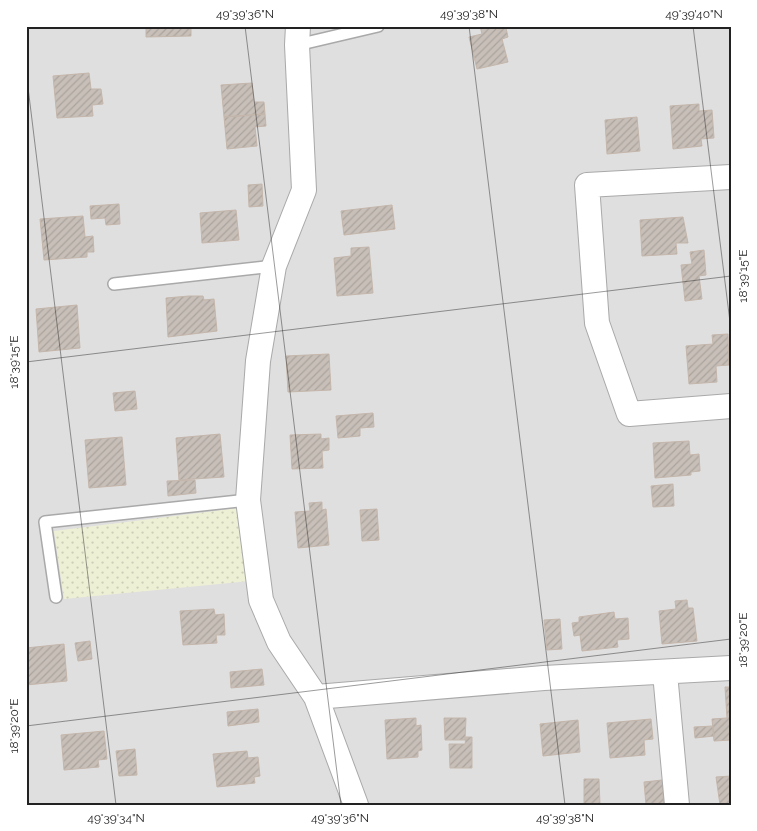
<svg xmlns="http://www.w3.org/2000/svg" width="757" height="831" font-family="Raleway,sans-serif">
<defs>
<pattern id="farmland-dots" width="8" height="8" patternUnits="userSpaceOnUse" patternTransform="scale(1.25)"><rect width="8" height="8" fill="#eef0d5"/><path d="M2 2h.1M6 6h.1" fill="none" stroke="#ccceb7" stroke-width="1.8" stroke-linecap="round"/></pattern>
<pattern id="building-hatch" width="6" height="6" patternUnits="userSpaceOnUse" patternTransform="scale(1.25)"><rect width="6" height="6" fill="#c7bfb8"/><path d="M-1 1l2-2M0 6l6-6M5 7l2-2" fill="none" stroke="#aba49e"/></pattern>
</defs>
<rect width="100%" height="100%" fill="#f2efe9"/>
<path fill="#e0dfdf" d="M26,26H731V805H26Z"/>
<path fill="url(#farmland-dots)" d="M239,508L250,581L64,599L54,531Z"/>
<path fill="url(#building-hatch)" stroke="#c4b6ab" d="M146,26H191V36L146,37Z
M480,26H496L497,30L506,28L508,37L502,39L508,62L477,69L469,37L482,34Z
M89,73L91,89H101L103,104L92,105L93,116L57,118L53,76Z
M252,83L254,102H264L265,114L224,117L221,85Z
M699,104V111L712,110L714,138L701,139L702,146L673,149L670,106Z
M265,114L266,126L255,127L257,146L227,149L224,117Z
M637,117L640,151L607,154L605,120Z
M262,184L263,206L249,207L248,185Z
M119,204L120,224L106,225L105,218L91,219L90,206Z
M392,205L395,229L344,235L341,211Z
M236,210L239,240L202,243L200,213Z
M83,216L85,237L93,236L94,252H87V257L44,260L40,219Z
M683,217L688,243H676L677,254L642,256L640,220Z
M369,247L373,293L337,296L334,258L351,256V248Z
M704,250L706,275L699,276L702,299L685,301L681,265L692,264L690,252Z
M189,296H203L204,300L214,299L217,331L168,337L166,298Z
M77,305L80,348L39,352L36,309Z
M728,334L729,365L716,366L717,382L689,384L686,346L713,344L712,335Z
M329,354L331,390L288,392L286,356Z
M135,391L137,409L115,411L113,393Z
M373,413L374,427L360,428V436L338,438L336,416Z
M220,434L224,477L179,480L176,438Z
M321,434V439L329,438V450L322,451L323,468L292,469L290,435Z
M122,437L126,485L89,488L85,440Z
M689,441L690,455L699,454L700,471L691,472V475L655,478L653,443Z
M195,480L196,493L168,496L167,481Z
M673,484L674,506L653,507L651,486Z
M322,502V510L326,509L329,545L298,548L295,512L310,511L309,503Z
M377,509L379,540L362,541L360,510Z
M687,600L688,608H693L697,641L662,644L659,611L676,609L675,601Z
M214,609L215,615L224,614L225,635H216L217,643L183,645L180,611Z
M614,612L615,619L628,618L629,639L617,640L618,647L582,651L580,635L574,636L572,623L579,622V617Z
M560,619L562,649L547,650L544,620Z
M90,641L92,659L78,661L75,643Z
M64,644L67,681L26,685V648Z
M262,669L264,685L231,688L230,672Z
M725,687H731V740L714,741L712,719L727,718Z
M258,709L259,722L228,726L227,712Z
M416,718V726L421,725L422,750L418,751V757L387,759L385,720Z
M444,718H466L465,740H445Z
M651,719L653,739L644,740L645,755L610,758L607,723Z
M578,720L580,752L543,756L540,724Z
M713,726L714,736L695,738L694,727Z
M104,731L107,759L98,760L99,767L64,770L61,735Z
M466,737H472V768H450L449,744H465Z
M135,749L137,775L119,776L116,751Z
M247,751L248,758L258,757L260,776L254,777L255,783L217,787L213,754Z
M731,776V805H720L716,777Z
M584,779H599L600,805H584Z
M662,780L664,805H646L644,782Z"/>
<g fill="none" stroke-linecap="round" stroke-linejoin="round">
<defs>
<path id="service" d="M297,45L378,26
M114,284L274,266
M56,597L45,522L248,500"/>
<path id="minor" d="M298,26L297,45L304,190L274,266L258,361L248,500L261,600L279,642L316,697L356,805
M731,177L587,185L597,323L629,414L731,406
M665,673L677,805
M316,697L544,678L731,668"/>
</defs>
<use href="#service" stroke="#a9a9a9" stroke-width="14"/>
<use href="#minor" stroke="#a9a9a9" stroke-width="26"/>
<use href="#service" stroke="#fff" stroke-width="11"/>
<use href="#minor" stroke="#fff" stroke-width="24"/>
</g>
<path fill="none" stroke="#222" stroke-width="1" stroke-opacity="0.45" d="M245,26L341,805M469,26L565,805M693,26L731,330M26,71L116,805M26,362L731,276M26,726L731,639"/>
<rect width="757" height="831" fill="none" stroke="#ffffff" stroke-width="55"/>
<rect x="28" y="28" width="702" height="776" fill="none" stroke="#222" stroke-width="2"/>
<g font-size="12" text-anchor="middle" fill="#222">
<text x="245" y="18">49°39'36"N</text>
<text x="469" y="18">49°39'38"N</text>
<text x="694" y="18">49°39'40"N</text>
<text transform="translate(743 276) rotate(-90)" y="4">18°39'15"E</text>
<text transform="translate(14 362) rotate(-90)" y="4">18°39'15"E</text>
<text transform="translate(743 640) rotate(-90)" y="4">18°39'20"E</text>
<text transform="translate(14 726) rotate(-90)" y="4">18°39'20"E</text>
<text x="116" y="822">49°39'34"N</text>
<text x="340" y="822">49°39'36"N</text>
<text x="565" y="822">49°39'38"N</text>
</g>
</svg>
